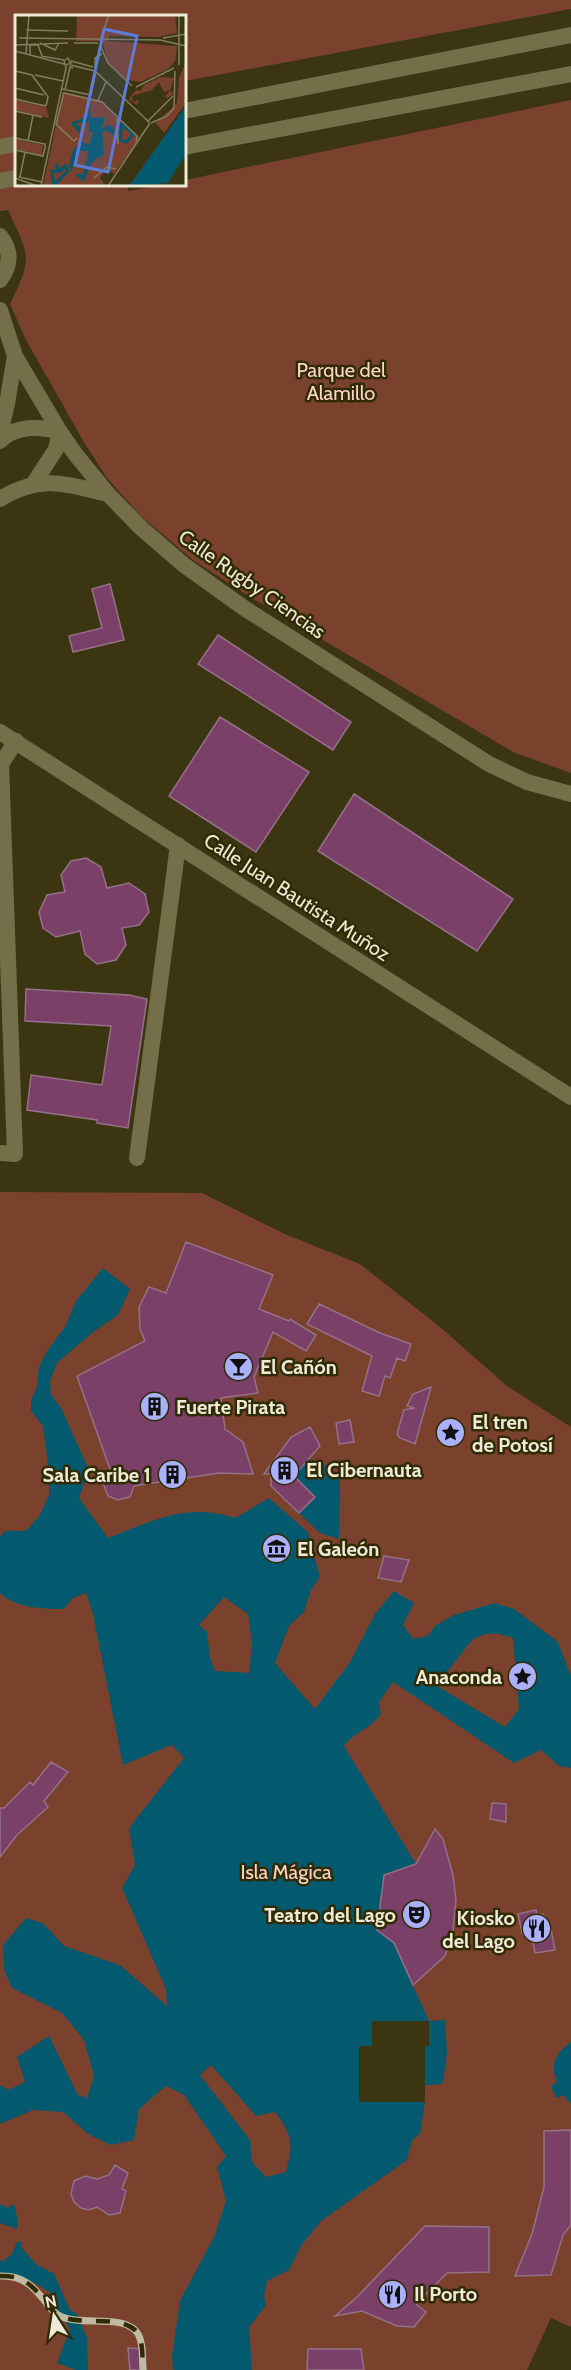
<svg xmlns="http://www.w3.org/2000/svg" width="571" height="2370" font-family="Cabin,sans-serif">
<rect width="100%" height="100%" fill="#3b3511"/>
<path fill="#7a412d" d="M0,0H571V9L185,81L184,16H16V184L127,185L128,191L161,185L184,184L185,180L571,100V773L513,752L247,595L193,560L142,517L107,478L85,444L26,340L10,304C33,256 30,258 8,210L0,211Z
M0,1192L202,1193L287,1235L360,1264L440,1327L507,1386L571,1427V2327L551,2318L527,2370H0Z"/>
<path fill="#03596d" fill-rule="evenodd" d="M103,1268L130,1289L118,1315L93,1332L57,1363L50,1381L51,1394L61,1408L89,1470L79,1498L108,1538C152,1521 188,1502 235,1518L269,1498L308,1532L320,1577L311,1590L304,1612L289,1626L275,1663L315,1709L350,1662L375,1614L394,1591L414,1603L403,1625L413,1639L428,1636L435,1626L454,1615L495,1603L514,1609L558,1642L571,1676V1768L559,1766L541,1750L514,1763L393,1682L379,1702L381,1714C369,1730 353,1733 344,1746L416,1864L384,1875L377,1930L394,1943L429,2021L445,2020L447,2053L443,2084L425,2085V2102L420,2133L412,2141L407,2160L321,2221L301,2246L289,2270L267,2281L264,2296L266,2305L249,2327L252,2370H173L172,2356L180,2301L214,2237L226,2201L217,2167L226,2156L184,2095L166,2086L139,2109L134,2140L111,2145L88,2134L63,2112L33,2110L0,2124V2085L9,2090L25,2082L17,2057L49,2036L78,2095L87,2098L94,2076L84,2040L62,2013L12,1988L4,1970L3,1945L26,1918L43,1923L64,1946L120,1965L167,2006L166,1989L122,1888L135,1865L129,1828L184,1758L172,1745L123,1765L93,1614L86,1593L73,1598L64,1609C44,1609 15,1608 0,1593V1537L5,1531H26L40,1515L49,1495V1472L43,1426L31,1411V1400L37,1387L39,1367L47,1351L65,1327L76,1301ZM224,1597L248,1614L252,1643L249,1673L215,1671L210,1658L207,1632L199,1625ZM485,1634H499L513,1638L519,1709L505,1727L427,1680L447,1672L472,1640ZM211,2065L256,2116L275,2112C293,2136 293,2144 286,2172L266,2177L252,2162L250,2140L200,2075Z
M309,1459L324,1464L340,1476L339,1539L320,1533L299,1513L315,1497L297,1479L296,1473Z
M571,2042V2104L563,2095L556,2098L551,2086L557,2082C550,2063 555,2054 571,2042Z
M0,2204L7,2208L14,2204L18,2221L17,2229L0,2223Z
M17,2242H22L21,2247L36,2264L54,2274L70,2310L77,2314L87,2338L88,2370H76L57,2363L70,2329L57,2308L51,2293L35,2283L21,2278L0,2275V2260L3,2261L12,2254Z"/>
<path fill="#3b3511" d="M372,2021H429V2046H425V2102H359V2046H372Z"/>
<path fill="#7a4068" stroke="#947187" stroke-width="1.5" d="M110,584L124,640L73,652L69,636L102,628L92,589Z
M218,635L351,722L333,750L198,664Z
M220,717L309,772L256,852L169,796Z
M354,794L513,899L477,951L318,851Z
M86,858L101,867L107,888L129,883L145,894L149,912L139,925L122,928L126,945L116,960L97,964L85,954L80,931L56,937L43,928L39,912L47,895L65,892L61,875L71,861Z
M26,989L129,995L147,999L128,1128L97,1123V1120L27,1110L31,1075L102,1085L111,1026L25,1021Z
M186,1242L273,1275L259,1309L289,1321L290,1319L316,1335L306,1351L273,1332L254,1377L258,1393L221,1398L225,1429L243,1442L253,1474L219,1473L134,1486L130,1497L118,1500L108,1496L103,1483L111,1472L77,1376L145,1341L140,1329L139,1307L149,1287L166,1293Z
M319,1304L380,1333L411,1344L405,1361L397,1358L390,1378L385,1376L379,1396L362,1391L372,1356L307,1324Z
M431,1387L415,1444L400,1438L397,1434L404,1410L415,1408L407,1406L413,1394Z
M350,1420L354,1442L339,1444L336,1423Z
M310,1427L320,1446L294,1476L315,1497L299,1513L271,1486V1474H264L291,1437Z
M384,1556L409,1560L401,1582L378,1578Z
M51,1762L68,1772L44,1801L48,1807L17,1835L0,1857V1808H4L30,1782L33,1785Z
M492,1803L506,1804V1822L490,1819Z
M435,1829L443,1839L453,1875L456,1900L453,1930L445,1956L413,1985L394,1943L377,1930L384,1875L416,1864Z
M536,1910L537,1915L543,1914L550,1924L555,1950L535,1953L533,1943L522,1933L518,1914Z
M571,2130V2225L563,2235L551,2275L515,2276L532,2234L544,2187V2131Z
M115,2165L128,2173L122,2189L126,2191L120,2213L109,2215L97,2207L89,2210L81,2208L74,2202L71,2194L74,2181L85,2176L97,2179L109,2175Z
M425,2226L489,2227V2272L447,2273L416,2304L426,2312L414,2327L397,2326L362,2311L335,2316L357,2297Z
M128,2348L145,2349L146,2370H130Z
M308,2349H361L364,2370H307Z"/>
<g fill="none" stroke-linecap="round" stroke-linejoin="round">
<path stroke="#746e49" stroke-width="16" d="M137,1158L178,845"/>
<path stroke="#746e49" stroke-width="16" d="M0,236C12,251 11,265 0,280
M0,310L15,356L60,432L76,455L108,494L140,527L184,565L244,608L489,764L527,782L571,794
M0,432L7,404L15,356
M0,441C15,425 41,426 60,432L56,449L34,483
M0,499C41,474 65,484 108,494
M0,1153L15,1154L1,764L16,741"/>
<path stroke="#746e49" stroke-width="16" d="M0,732L571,1097"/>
<path stroke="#746e49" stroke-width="16" d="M184,111L571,35
M0,147L16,144
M184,147L571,74
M0,181L16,178"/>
<defs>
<path id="rail" d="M0,2276C24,2275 34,2287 48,2305C51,2309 54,2313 58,2315C79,2327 118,2314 135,2330C144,2338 142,2359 143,2370"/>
</defs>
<use href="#rail" stroke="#bebba2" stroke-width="7"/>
<use href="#rail" stroke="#312b05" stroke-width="4.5" stroke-dasharray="14" stroke-linecap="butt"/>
</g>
<defs>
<symbol id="bar-disc" viewBox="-11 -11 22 22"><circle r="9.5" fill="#aab0fb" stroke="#312b05"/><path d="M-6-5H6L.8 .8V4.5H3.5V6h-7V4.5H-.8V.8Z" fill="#111"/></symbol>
<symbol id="building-disc" viewBox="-11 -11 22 22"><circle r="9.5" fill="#aab0fb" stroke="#312b05"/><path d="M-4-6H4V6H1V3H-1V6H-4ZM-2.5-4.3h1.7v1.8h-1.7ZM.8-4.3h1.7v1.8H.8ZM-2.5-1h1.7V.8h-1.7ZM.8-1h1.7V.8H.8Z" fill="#111"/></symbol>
<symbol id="sight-disc" viewBox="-11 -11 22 22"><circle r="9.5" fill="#aab0fb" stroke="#312b05"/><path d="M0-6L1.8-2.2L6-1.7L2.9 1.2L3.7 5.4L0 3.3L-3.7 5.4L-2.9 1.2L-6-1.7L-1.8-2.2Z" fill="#111"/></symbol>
<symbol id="museum-disc" viewBox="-11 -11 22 22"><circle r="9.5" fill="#aab0fb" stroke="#312b05"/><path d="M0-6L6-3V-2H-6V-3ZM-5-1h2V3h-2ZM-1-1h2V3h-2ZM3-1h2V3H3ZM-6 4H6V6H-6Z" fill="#111"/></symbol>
<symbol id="theatre-disc" viewBox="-11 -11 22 22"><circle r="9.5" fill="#aab0fb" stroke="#312b05"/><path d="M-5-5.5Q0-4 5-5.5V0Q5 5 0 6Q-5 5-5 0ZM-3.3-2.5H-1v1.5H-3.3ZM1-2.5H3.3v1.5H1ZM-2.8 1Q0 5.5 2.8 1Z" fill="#111"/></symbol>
<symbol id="restaurant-disc" viewBox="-11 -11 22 22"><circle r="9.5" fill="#aab0fb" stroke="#312b05"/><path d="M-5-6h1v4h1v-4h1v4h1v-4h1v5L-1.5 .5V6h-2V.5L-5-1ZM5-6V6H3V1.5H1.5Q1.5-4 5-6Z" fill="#111"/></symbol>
</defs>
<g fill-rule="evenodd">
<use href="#bar-disc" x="222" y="1350" width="33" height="33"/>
<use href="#building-disc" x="138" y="1390" width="33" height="33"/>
<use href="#sight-disc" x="434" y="1416" width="33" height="33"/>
<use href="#building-disc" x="268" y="1454" width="33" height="33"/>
<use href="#building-disc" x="156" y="1458" width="33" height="33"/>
<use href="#museum-disc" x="260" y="1532" width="33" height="33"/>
<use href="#sight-disc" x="506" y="1660" width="33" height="33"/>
<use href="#theatre-disc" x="400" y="1898" width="33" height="33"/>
<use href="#restaurant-disc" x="520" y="1912" width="33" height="33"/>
<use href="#restaurant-disc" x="376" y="2278" width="33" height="33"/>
</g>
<g text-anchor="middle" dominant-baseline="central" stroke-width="5" stroke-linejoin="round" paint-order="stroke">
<g font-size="20" fill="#fcd3c5" stroke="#312b05">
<text x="341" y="370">Parque del<tspan x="341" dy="23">Alamillo</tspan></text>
<text x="286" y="1872">Isla Mágica</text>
</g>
<g font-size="20" fill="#edead6" stroke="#312b05">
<text transform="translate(252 584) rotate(35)">Calle Rugby Ciencias</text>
<text transform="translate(297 897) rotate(33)">Calle Juan Bautista Muñoz</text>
</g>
<g font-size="20" font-weight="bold" fill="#edead6" stroke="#312b05" text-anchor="start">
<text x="260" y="1367">El Cañón</text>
<text x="176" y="1407">Fuerte Pirata</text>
<text x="472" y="1422">El tren<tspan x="472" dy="23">de Potosí</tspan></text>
<text x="306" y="1470">El Cibernauta</text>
<text x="151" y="1475" text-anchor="end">Sala Caribe 1</text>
<text x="297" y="1549">El Galeón</text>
<text x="502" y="1677" text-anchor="end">Anaconda</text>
<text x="396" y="1915" text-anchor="end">Teatro del Lago</text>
<text x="515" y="1918" text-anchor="end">Kiosko<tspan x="515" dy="23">del Lago</tspan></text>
<text x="414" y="2294">Il Porto</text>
</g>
</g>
<g transform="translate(15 15)">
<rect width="171" height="171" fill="#3b3511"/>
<path d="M62,0H160L162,18L143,22L94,21V26L162,31L160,46L153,54L126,67L112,65L93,48L87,26H61ZM171,48V88L149,118L141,108L162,88L164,62ZM146,62L159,63L155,76L159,78L153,83L150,82L155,75L149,77L144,67L137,75L117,81L118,87L124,85L122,90L114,85L115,82L121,75L126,76L129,70ZM48,77L86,85L125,123L99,159L92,154L85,163L90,170L28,171ZM0,85L31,92L34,103L0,95ZM0,124L28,130L27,140L0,134Z" fill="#7a412d"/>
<path d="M79,88L75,94L76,103L90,102L86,115L92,110L98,112L101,122L91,115L87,118L89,139L76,148L69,167L60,159H68L74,136H62L57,157L54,151L59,133L67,131L68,135L65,126L74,130L78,117H74V107L60,108L66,113L64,118L56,108L73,101L74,93ZM171,91V139L153,168L114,171Z" fill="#03596d"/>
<path fill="none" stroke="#03596d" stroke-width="3" d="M107,109L118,119L112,127L105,125ZM41,149L45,156L50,151L53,156L39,170L37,156H43Z"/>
<path fill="none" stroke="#827d60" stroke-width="1.5" d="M11,15L53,16M4,23L145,25L171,31M148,23L171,19M85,26L94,0M25,28L40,35L44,28M59,28H83M0,30L53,28M85,30L93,48L117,71M0,36L49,49M11,39L14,0M15,40V30H23L27,41M26,41L49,45M56,46L78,52M55,50L80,56L135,108M164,50V0M80,55V43L87,39M0,56L17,60L33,82L31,91M20,60L48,66M121,72L159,53M0,73L29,80M47,74L76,80L81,56M50,75L55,52L58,53M0,84L31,91M83,85L91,67M0,96L27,102M102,104L103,129M132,107L158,81M136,108L152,101L159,93L160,56M0,123L30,129V133L28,141L0,135M62,123L59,126L41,109L49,78L87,87L122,121L121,126M13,126L18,100M4,162L27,167M5,162L10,137M0,163L22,171M79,163L92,152L101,154M26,171L51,53L49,46L53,43L56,48L51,50M93,171L135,108"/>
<path fill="#5b7dd7" fill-opacity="0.15" stroke="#5b7dd7" stroke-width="3" d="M89,14L122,21L93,157L60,150Z"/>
<rect width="171" height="171" fill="none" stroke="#edead6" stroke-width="3"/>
</g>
<g transform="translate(54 2316) rotate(348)" stroke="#312b05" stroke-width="4.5" paint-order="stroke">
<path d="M0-4.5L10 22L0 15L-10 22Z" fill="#edead6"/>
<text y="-9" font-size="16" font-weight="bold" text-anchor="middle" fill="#edead6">N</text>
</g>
</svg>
